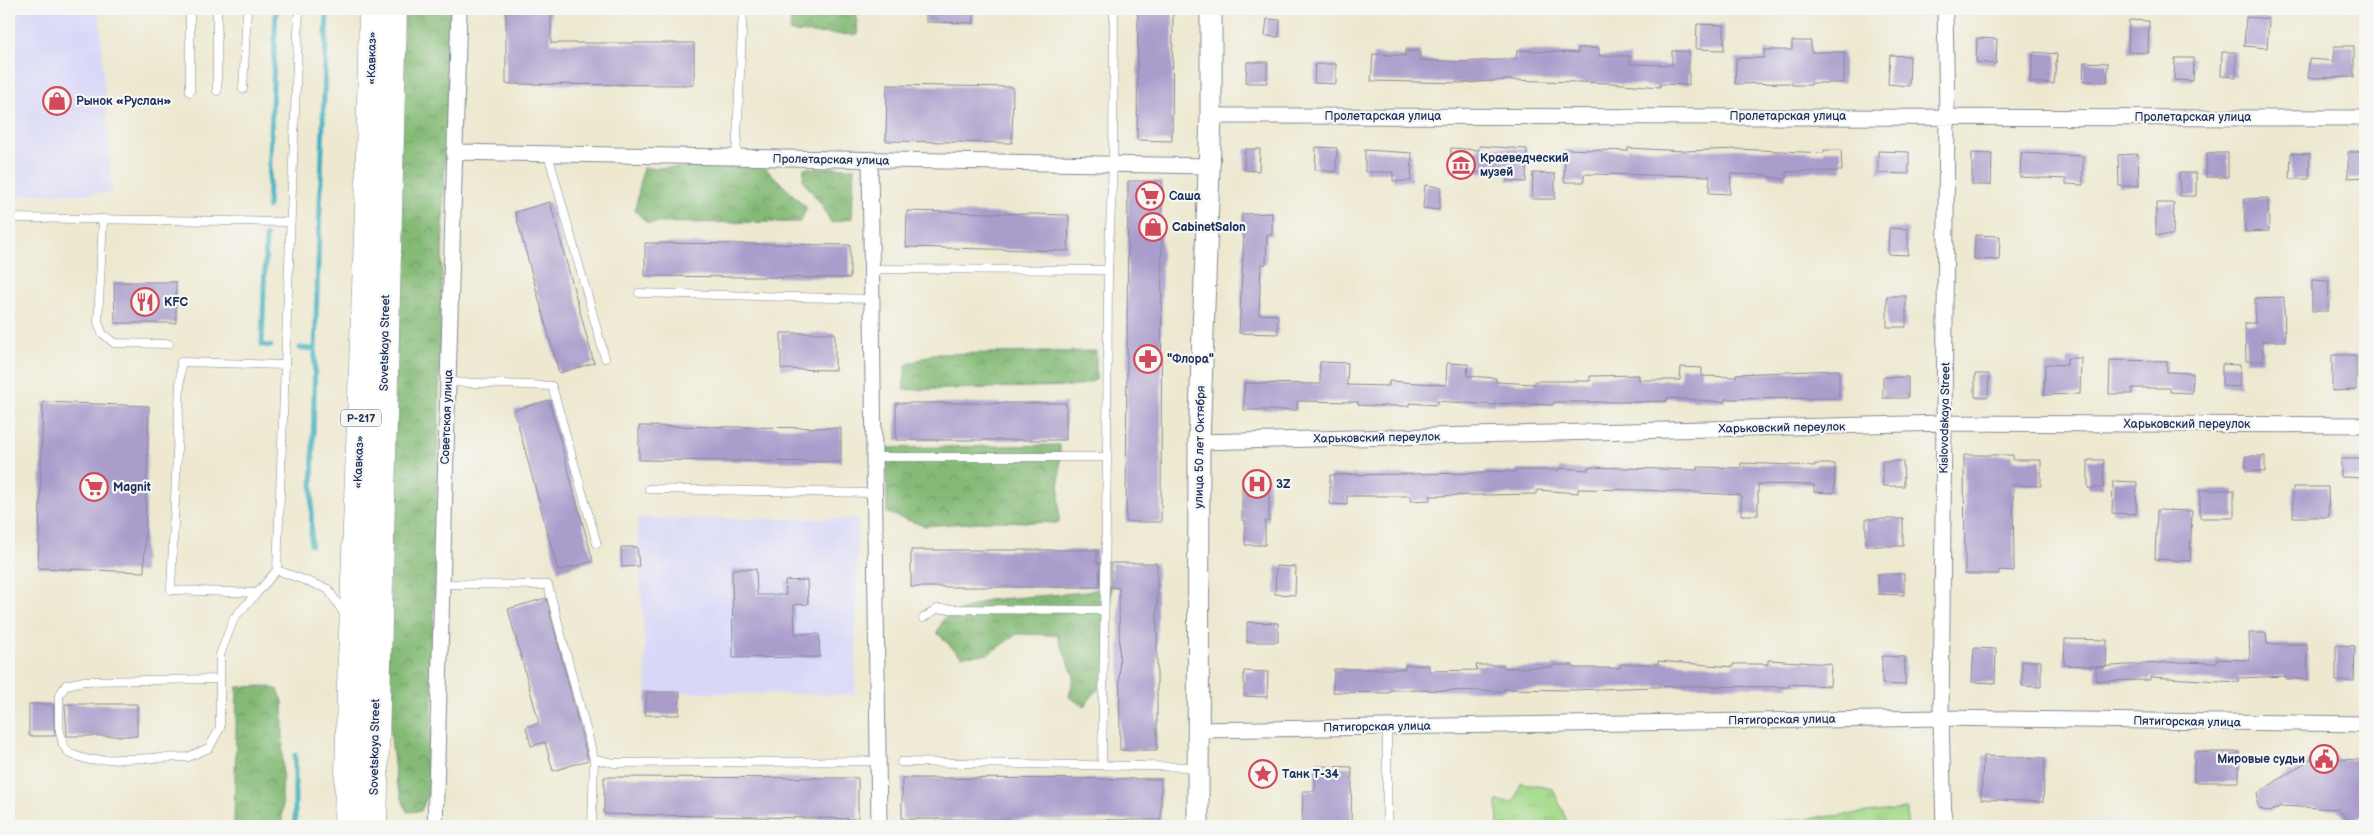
<svg xmlns="http://www.w3.org/2000/svg" width="2374" height="835" font-family="'Balsamiq Sans',sans-serif">
<defs>
<pattern id="grass-tufts" width="24" height="20" patternUnits="userSpaceOnUse" patternTransform="scale(1.25)"><rect width="24" height="20" fill="#a5da8a"/><path d="M3 7l-1-3M5 7V3M7 7l1-3M15 17l-1-3M17 17v-4M19 17l1-3" fill="none" stroke="#8dbb7a"/></pattern>
<pattern id="forest-crowns" width="20" height="18" patternUnits="userSpaceOnUse" patternTransform="scale(1.25)"><rect width="20" height="18" fill="#84ba76"/><path d="M2 6a3 3 0 1 1 6 0M12 15a3 3 0 1 1 6 0" fill="none" stroke="#6b9864"/></pattern>
</defs>
<rect width="100%" height="100%" fill="#f6f6f2"/>
<filter id="ink" filterUnits="userSpaceOnUse"><feTurbulence type="fractalNoise" baseFrequency=".02" numOctaves="2"/><feDisplacementMap in="SourceGraphic" scale="10" xChannelSelector="R" yChannelSelector="G"/><feConvolveMatrix kernelMatrix="1 2 1 2 8 2 1 2 1" color-interpolation-filters="sRGB"/></filter>
<filter id="wash" filterUnits="userSpaceOnUse"><feTurbulence type="fractalNoise" baseFrequency=".0096" numOctaves="4" result="noise"/><feDisplacementMap in="SourceGraphic" scale="20" xChannelSelector="R" yChannelSelector="G"/><feGaussianBlur stdDeviation="1.12" result="paint"/><feColorMatrix in="noise" values="0 0 0 0 0 0 0 0 0 0 0 0 0 0 0 0 0 1.4 0 .05"/><feComposite in="paint" operator="in"/></filter>
<g filter="url(#wash)">
<rect width="100%" height="100%" fill="#ede8cf"/>
<path fill="#d8d7f8" d="M9,9H99L112,193L9,195Z
M637,518L858,519L855,695L647,692Z
M2117,821L2118,826H1976V822Z"/>
<path fill="url(#grass-tufts)" stroke="#608474" d="M1521,783L1553,789L1569,826H1498L1497,801L1514,803Z
M1907,809V826H1768V822Z"/>
<path fill="url(#forest-crowns)" stroke="#50746a" d="M404,9H452L444,180L430,790L421,811L407,812L396,782L387,700Z
M791,9H856L858,35L790,32Z
M764,167L807,208L800,222L647,223L635,211L643,168Z
M804,168H854L852,218L831,223L822,205L803,181Z
M1096,351V380L1077,386L903,390L906,365L933,354Z
M1060,445L1059,523L992,521L925,526L887,513V448Z
M1111,585L1110,675L1084,706L1069,697L1074,676L1057,635L1017,634L988,654L961,656L937,633L944,618L987,600L1087,592Z
M267,686L278,690L283,701L282,826H234L237,687Z"/>
<g fill="none" stroke-linecap="round" stroke-linejoin="round">
<path stroke="#44b2c0" stroke-width="5" d="M268,207L276,9
M266,236L262,345L271,346
M300,348L315,349L311,545
M315,349L327,9
M295,826V755"/>
</g>
<g id="blocks">
<path fill="#aa9dcc" d="M506,9H551V43H694V85L506,84Z
M926,9H974V23L926,22Z
M1138,9H1173L1172,141L1137,140Z
M2246,17L2269,19L2267,48L2244,46Z
M1267,19L1280,20L1279,37L1265,36Z
M2129,20L2149,21L2148,53L2128,52Z
M1697,24L1724,25V50L1696,49Z
M1977,38L1997,39L1996,64L1976,62Z
M1792,41H1811V52H1844V83H1811V85H1792V83L1735,84L1736,58H1764V50H1792Z
M2334,46H2354V77L2308,78L2309,59L2334,61Z
M1578,48H1599V56H1630V64L1672,65V51H1689V85L1660,84V87L1610,83L1508,80L1461,83L1371,81L1373,54L1405,56V51H1420V60L1461,62L1516,59L1517,50L1578,53Z
M2034,52L2057,54L2054,84L2030,82Z
M2222,52H2236V77L2221,76Z
M1890,55L1910,56L1909,86L1888,84Z
M2175,58H2194L2193,81L2174,80Z
M1247,62H1267V83H1246Z
M2084,62L2108,63L2107,82L2083,81Z
M1315,64H1336V84L1314,83Z
M887,85L1013,87L1012,143L886,141Z
M1479,146L1527,149L1526,182L1507,181V174L1450,171L1451,148L1479,150Z
M1316,147L1337,148L1336,172L1315,170Z
M1628,148L1684,151L1737,149L1824,153V150H1841L1842,171L1786,172V179L1769,177V175L1731,174L1730,194L1709,193L1710,176L1584,174V182H1564L1565,149L1628,151Z
M1245,149H1260L1259,171L1244,170Z
M1365,150L1412,153L1411,181H1393V172H1365Z
M1878,151L1909,152V174L1878,173Z
M2348,152H2365V177L2348,178Z
M1972,153L1992,154L1991,185H1972Z
M2021,153L2083,156V185L2066,184V179L2020,177Z
M2207,153H2228V177H2206Z
M2291,153L2310,154L2309,179H2290Z
M2138,154L2139,186H2119L2118,155Z
M1533,173L1555,174V199H1532Z
M2179,173H2196V196H2180Z
M1128,181H1162L1161,522H1126Z
M1425,185L1441,187L1439,210L1423,208Z
M2268,198L2269,231L2245,232L2244,199Z
M550,202L594,363L559,373L515,212Z
M2156,203H2174L2173,235H2156Z
M907,211L1069,215L1068,251L906,247Z
M1272,213V235H1267L1266,264H1261L1259,314L1278,315V334L1239,333L1244,235H1242V214Z
M1889,228L1908,229V255L1888,254Z
M1975,235L2000,236L1999,260L1974,259Z
M645,243L850,245V278L645,276Z
M2312,280L2329,281L2328,311H2312Z
M114,282H176V323H115Z
M1887,296H1906V327H1887Z
M2284,297L2285,341H2262L2263,361H2246L2245,323H2255V298Z
M781,333H835V370L781,369Z
M2332,355H2356V390L2332,391Z
M2067,358H2081L2080,394L2044,395L2045,364L2067,365Z
M2110,360L2167,361V372L2193,373L2192,393L2170,392V388H2132V394H2109Z
M1320,362L1348,363L1347,385L1389,386V381L1446,385L1447,363L1468,364L1467,376L1496,378V382L1535,384V381H1590V376L1639,375V380H1680L1681,367L1702,368V376L1736,377V374L1839,370V398L1725,399V402L1667,398V401L1639,402H1554L1553,405L1495,403V405L1437,401V405L1409,403V406H1375L1358,405V402L1297,401V410H1244V383L1320,384Z
M2222,364L2240,365V387L2222,386Z
M1975,374H1989L1988,397H1975Z
M1883,377H1908V398H1883Z
M549,400L593,561L558,571L514,410Z
M43,402L149,406L144,572L38,568Z
M896,403H1066V440H896Z
M639,426L841,428V462L639,460Z
M1964,455H2013V460H2041V486L2013,485L2014,571L1999,570V574H1965Z
M2246,456H2265V472L2246,471Z
M2341,459H2365V478L2341,477Z
M2088,460H2104L2103,488H2088Z
M1882,461H1903L1904,486H1883Z
M1741,463L1815,466V464H1835L1834,493L1814,492V485L1758,484V515H1741V495L1642,490L1578,489V493L1537,490V494L1430,496V500L1411,501V496H1347V505L1330,504V475L1485,473V471L1515,472V470H1559V468L1588,470V467L1697,470V467L1741,468Z
M1242,477H1269V521H1265V545H1245V520H1242Z
M2113,481L2137,482L2136,514L2112,513Z
M2293,487H2328L2329,517H2293Z
M2200,490H2234V518H2200Z
M2157,510L2192,511L2190,561L2155,559Z
M1866,519H1903V546H1866Z
M621,547H637L639,566L622,567Z
M911,550H1097V563H1100L1099,587H911Z
M1111,563H1157V750H1120L1119,588L1111,587Z
M1276,566L1296,567L1295,595L1275,594Z
M732,569H756L757,595H786L785,581L807,580L808,604L794,605L795,634H819L820,657L733,658Z
M1878,574H1904V595L1878,594Z
M546,598L588,760L553,771L545,742L531,746L526,727L539,723L508,609Z
M1247,622L1278,623V642H1247Z
M2249,633H2266L2267,644H2307L2308,679H2286V676L2238,678V682L2150,677V680L2096,681V667L2177,662L2216,663V659L2250,660Z
M2065,639L2107,640L2106,667L2064,665Z
M2336,645L2355,646L2354,681H2336Z
M1974,648L1996,649L1995,683L1972,682Z
M1882,656L1905,657V685L1882,684Z
M1768,660L1831,664L1830,686L1789,684V687L1681,686L1573,690L1504,689V691L1390,690V693L1333,692L1334,669H1405V665H1429V671L1477,670L1476,665H1504V668L1553,667V665H1573V668H1620L1621,664H1658V661L1733,667V664H1768Z
M2022,661H2041V687L2022,686Z
M1244,671L1268,672L1267,697L1244,696Z
M647,692H680L679,715H645Z
M29,704H53L55,736H29Z
M65,704H137V736H67Z
M2329,747L2337,759L2365,760V810L2351,823L2338,809L2281,806L2270,812L2260,809L2257,803L2258,793Z
M2194,752H2239V782H2194Z
M1983,756L2045,758L2043,802L1981,799Z
M1315,766L1352,767L1351,826L1302,824L1303,791H1315Z
M604,777L858,778V819L604,814Z
M902,778L1161,779V820L902,819Z"/>
</g>
</g>
<g filter="url(#ink)">
<use href="#blocks" fill-opacity="0" stroke="#848c96" stroke-width="1"/>
<g fill="none" stroke-linecap="round" stroke-linejoin="round">
<defs>
<path id="lane" d="M190,9V92
M299,9L277,570L328,589L345,615
M243,89L247,9
M217,91V9
M548,154L605,358
M736,158L743,9
M9,218L290,222
M103,219L98,322L102,333L114,343L169,344
M871,269L1108,270
M639,293L872,299
M448,382L552,386L597,544
M874,457H1107
M649,489L874,493
M277,570L257,593L171,590L181,362L285,365
M442,584L548,585L594,759L592,826
M923,618L937,609L1103,610
M219,679L84,681L66,685L59,696V727L63,745L70,754L89,760L188,757L209,748L220,728V655L234,618L257,593
M594,759L614,763L878,761
M901,762L1196,767
M1102,765L1107,457L1108,270L1113,164L1114,9
M1387,826V727"/>
<path id="street" d="M1211,116L2365,118
M454,152L1209,166
M870,161L879,826
M1199,442L1945,423L2365,425
M1199,730L1941,718L2365,724
M435,826L459,9
M1944,826L1941,718L1947,116L1945,9"/>
<path id="secondary" d="M1198,826L1199,442L1211,116V9"/>
<path id="highway" d="M348,826L351,687L369,208L373,9
M373,826L393,9"/>
</defs>
<use href="#lane" stroke="#848c96" stroke-width="9"/>
<use href="#street" stroke="#848c96" stroke-width="17"/>
<use href="#secondary" stroke="#848c96" stroke-width="23"/>
<use href="#highway" stroke="#848c96" stroke-width="29"/>
<use href="#lane" stroke="#fff" stroke-width="8"/>
<use href="#street" stroke="#fff" stroke-width="15"/>
<use href="#secondary" stroke="#fff" stroke-width="21"/>
<use href="#highway" stroke="#fff" stroke-width="28"/>
</g>
</g>
<defs>
<symbol id="shop-ring" viewBox="-11 -11 22 22"><circle r="9.5" fill="#f6f6f2" stroke="#d1495b" stroke-width="1.5"/><path d="M-5-2.5h2.3a2.7 3.5 0 0 1 5.4 0H5L5.5 6h-11ZM-1.5-2.5h3a1.5 2.3 0 0 0-3 0Z" fill="#d1495b"/></symbol>
<symbol id="museum-ring" viewBox="-11 -11 22 22"><circle r="9.5" fill="#f6f6f2" stroke="#d1495b" stroke-width="1.5"/><path d="M0-6L6-3V-2H-6V-3ZM-5-1h2V3h-2ZM-1-1h2V3h-2ZM3-1h2V3H3ZM-6 4H6V6H-6Z" fill="#d1495b"/></symbol>
<symbol id="supermarket-ring" viewBox="-11 -11 22 22"><circle r="9.5" fill="#f6f6f2" stroke="#d1495b" stroke-width="1.5"/><path d="M-6-5.5h2.5l.6 2H6L4.5 2H-2.5L-4.4-4H-6ZM-1.5 3.2a1.3 1.3 0 1 0 .1 0ZM3 3.2a1.3 1.3 0 1 0 .1 0Z" fill="#d1495b"/></symbol>
<symbol id="restaurant-ring" viewBox="-11 -11 22 22"><circle r="9.5" fill="#f6f6f2" stroke="#d1495b" stroke-width="1.5"/><path d="M-5-6h1v4h1v-4h1v4h1v-4h1v5L-1.5 .5V6h-2V.5L-5-1ZM5-6V6H3V1.5H1.5Q1.5-4 5-6Z" fill="#d1495b"/></symbol>
<symbol id="pharmacy-ring" viewBox="-11 -11 22 22"><circle r="9.5" fill="#f6f6f2" stroke="#d1495b" stroke-width="1.5"/><path d="M-2-6h4v4h4v4h-4v4h-4v-4h-4v-4h4Z" fill="#d1495b"/></symbol>
<symbol id="hospital-ring" viewBox="-11 -11 22 22"><circle r="9.5" fill="#f6f6f2" stroke="#d1495b" stroke-width="1.5"/><path d="M-5-5h3v3.5h4V-5h3V5h-3V1.5h-4V5h-3Z" fill="#d1495b"/></symbol>
<symbol id="civic-ring" viewBox="-11 -11 22 22"><circle r="9.5" fill="#f6f6f2" stroke="#d1495b" stroke-width="1.5"/><path d="M-.6-6.5H3V-4.5H.6V-3L4-1V1h2V6H-6V1h2V-1L-.6-3ZM-1.2 2.5V6h2.4V2.5Z" fill="#d1495b"/></symbol>
<symbol id="sight-ring" viewBox="-11 -11 22 22"><circle r="9.5" fill="#f6f6f2" stroke="#d1495b" stroke-width="1.5"/><path d="M0-6L1.8-2.2L6-1.7L2.9 1.2L3.7 5.4L0 3.3L-3.7 5.4L-2.9 1.2L-6-1.7L-1.8-2.2Z" fill="#d1495b"/></symbol>
</defs>
<g fill-rule="evenodd">
<use href="#shop-ring" x="41" y="85" width="32" height="32"/>
<use href="#museum-ring" x="1445" y="149" width="32" height="32"/>
<use href="#supermarket-ring" x="1134" y="180" width="32" height="32"/>
<use href="#shop-ring" x="1137" y="211" width="32" height="32"/>
<use href="#restaurant-ring" x="129" y="286" width="32" height="32"/>
<use href="#pharmacy-ring" x="1132" y="343" width="32" height="32"/>
<use href="#hospital-ring" x="1241" y="468" width="32" height="32"/>
<use href="#supermarket-ring" x="78" y="471" width="32" height="32"/>
<use href="#civic-ring" x="2308" y="743" width="32" height="32"/>
<use href="#sight-ring" x="1247" y="758" width="32" height="32"/>
</g>
<g text-anchor="middle" dominant-baseline="central" stroke-width="4.5" stroke-linejoin="round" paint-order="stroke">
<rect fill="#f6f6f2" stroke="#5d6b8a" stroke-width="1" x="341" y="409.5" width="40" height="17" rx="4"/>
<g font-size="11" font-weight="bold" fill="#1b2f5e">
<text x="361" y="418">Р-217</text>
</g>
<g font-size="12" fill="#1b2f5e" stroke="#f6f6f2">
<text transform="translate(372 58) rotate(-89)">«Кавказ»</text>
<text x="1383" y="116">Пролетарская улица</text>
<text x="1788" y="116">Пролетарская улица</text>
<text x="2193" y="117">Пролетарская улица</text>
<text transform="translate(831 160) rotate(1)">Пролетарская улица</text>
<text transform="translate(385 343) rotate(-89)">Sovetskaya Street</text>
<text transform="translate(447 417) rotate(-88)">Советская улица</text>
<text transform="translate(1945 418) rotate(-89)">Kislovodskaya Street</text>
<text x="2187" y="424">Харьковский переулок</text>
<text transform="translate(1782 428) rotate(-1)">Харьковский переулок</text>
<text transform="translate(1377 438) rotate(-1)">Харьковский переулок</text>
<text transform="translate(1200 447) rotate(-89)">улица 50 лет Октября</text>
<text transform="translate(359 462) rotate(-88)">«Кавказ»</text>
<text transform="translate(1782 720) rotate(-1)">Пятигорская улица</text>
<text transform="translate(2187 722) rotate(1)">Пятигорская улица</text>
<text transform="translate(1377 727) rotate(-1)">Пятигорская улица</text>
<text transform="translate(375 747) rotate(-89)">Sovetskaya Street</text>
</g>
<g font-size="12" font-weight="bold" fill="#1b2f5e" stroke="#f6f6f2" text-anchor="start">
<text x="76" y="101">Рынок «Руслан»</text>
<text x="1480" y="158">Краеведческий<tspan x="1480" dy="14">музей</tspan></text>
<text x="1169" y="196">Саша</text>
<text x="1172" y="227">CabinetSalon</text>
<text x="164" y="302">KFC</text>
<text x="1167" y="359">"Флора"</text>
<text x="1276" y="484">3Z</text>
<text x="113" y="487">Magnit</text>
<text x="2305" y="759" text-anchor="end">Мировые судьи</text>
<text x="1282" y="774">Танк Т-34</text>
</g>
</g>
<rect width="2374" height="835" fill="none" stroke="#f6f6f2" stroke-width="30"/>
</svg>
